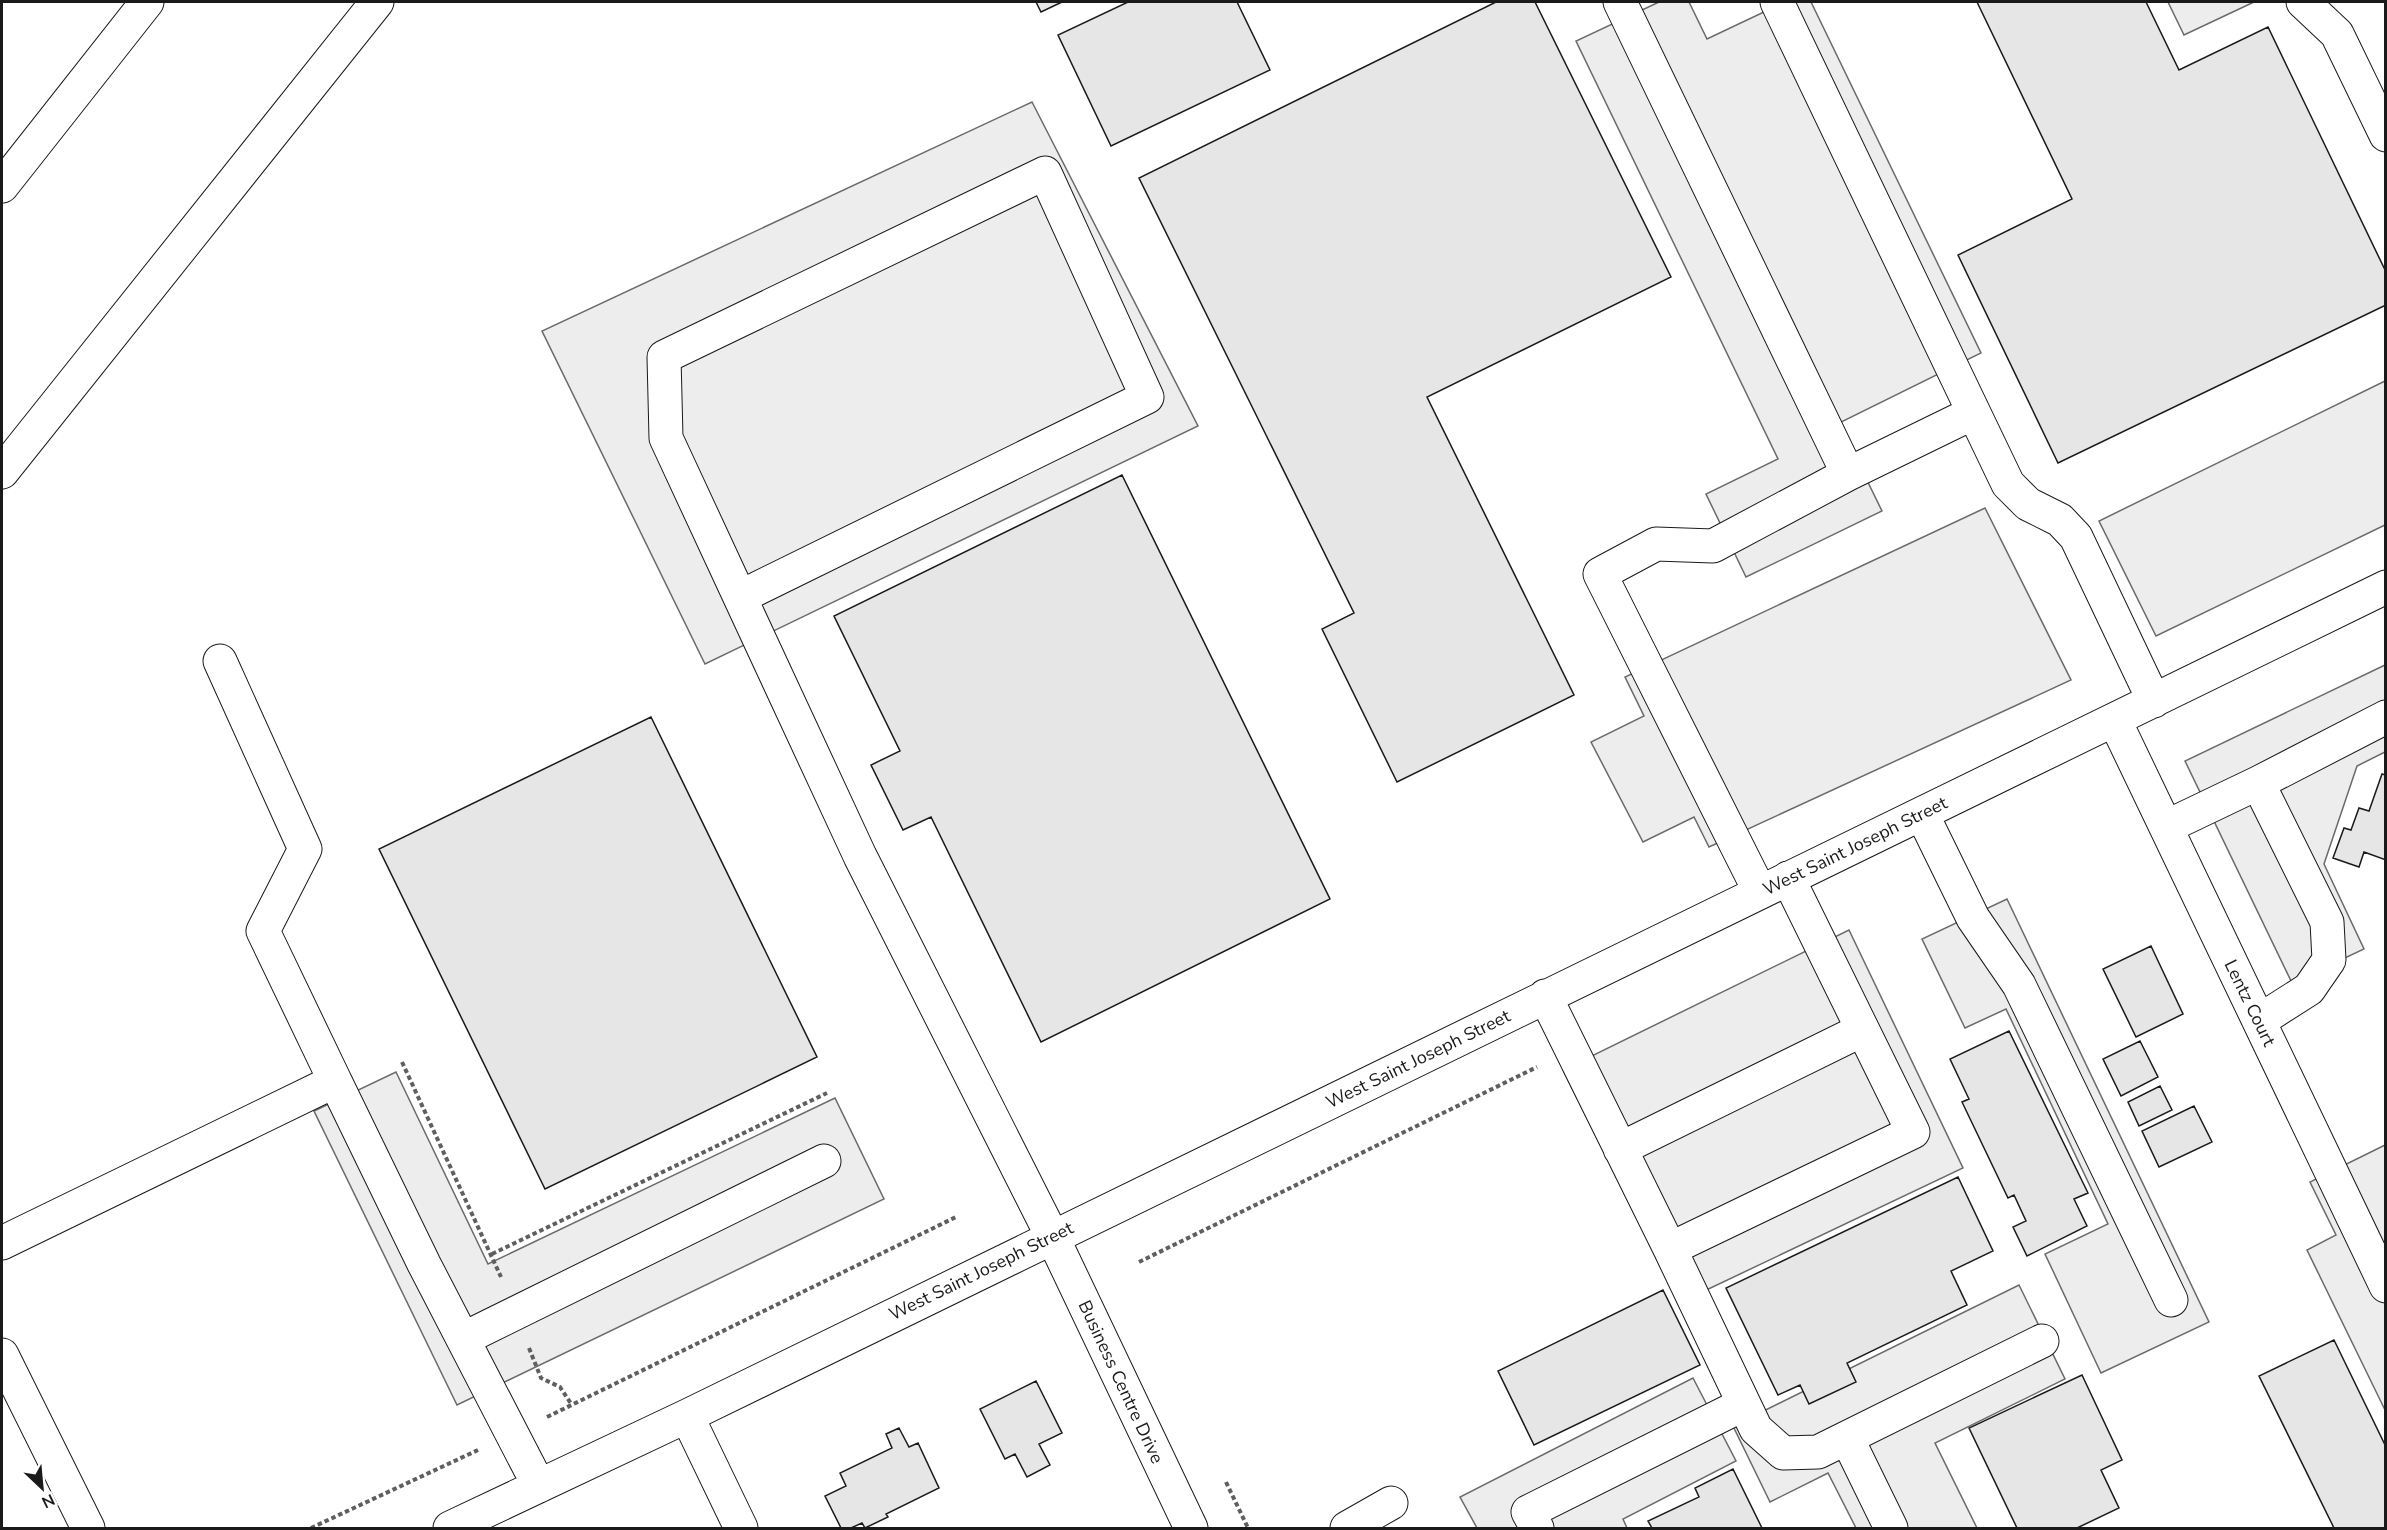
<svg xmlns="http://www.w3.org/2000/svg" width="2387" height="1530" font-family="'Nunito Sans',sans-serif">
<rect width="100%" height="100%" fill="#fff"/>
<path fill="#ededed" stroke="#6a6a6a" stroke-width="1.5" d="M1659,2H1689L1707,39L1785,2H1811L1981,353L1839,423L1882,511L1746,577L1706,494L1778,459L1576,41Z
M2168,2H2254L2184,35Z
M1032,102L1198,426L705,664L542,331Z
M2385,381V525L2156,636L2099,521Z
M1985,508L2071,680L1709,847L1694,817L1643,842L1591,742L1644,716L1625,677Z
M2385,665V752L2357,766L2324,864L2364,949L2292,983L2185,761Z
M2007,899L2209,1322L2101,1373L2045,1254L2108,1224L2006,1009L1965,1028L1922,939Z
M1849,930L1963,1168L1679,1303L1563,1070Z
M396,1072L488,1264L835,1098L884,1199L457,1405L314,1111Z
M2385,1145V1410L2307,1250L2336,1235L2310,1182Z
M2019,1285L2065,1379L1935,1443L1977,1528H1856L1828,1473L1770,1502L1733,1426Z
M1693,1378L1736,1461L1623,1519L1627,1528H1477L1460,1497Z"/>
<path fill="#e6e6e6" stroke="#1a1a1a" stroke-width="1.5" d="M1036,2H1062L1041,12Z
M1128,2H1237L1270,70L1111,146L1058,35Z
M1496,2H1535L1671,277L1427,397L1574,695L1397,782L1322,629L1354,613L1139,178Z
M1977,2H2146L2179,70L2268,27L2386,272V305L2058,463L1958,255L2072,199Z
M1122,475L1330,899L1041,1042L931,817L903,830L871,765L900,751L834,616Z
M651,717L817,1057L545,1189L379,849Z
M2382,774L2386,775V860L2364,852L2359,867L2333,858L2344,828L2351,830L2359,808L2369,811Z
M2151,946L2183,1014L2136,1037L2103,969Z
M2009,1031L2088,1193L2074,1199L2087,1226L2027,1256L2013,1227L2026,1221L2014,1195L2008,1198L1962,1102L1969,1099L1950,1059Z
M2140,1041L2158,1077L2121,1096L2103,1059Z
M2160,1086L2172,1110L2139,1126L2128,1102Z
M2194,1106L2212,1142L2159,1167L2142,1131Z
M1958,1177L1993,1251L1951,1271L1967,1305L1847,1363L1856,1382L1809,1404L1800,1385L1778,1395L1726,1288Z
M1663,1290L1700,1365L1534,1445L1498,1371Z
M2334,1340L2386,1447V1528H2334L2259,1376Z
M2082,1375L2122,1460L2101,1470L2119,1508L2077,1528H2017L1969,1428Z
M1036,1381L1062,1433L1039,1444L1050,1465L1027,1477L1015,1454L1005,1459L980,1409Z
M899,1428L909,1447L918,1443L939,1488L886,1514L888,1517L865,1528L862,1523L851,1528H841L825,1496L846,1486L840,1473L892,1448L886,1434Z
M1733,1469L1762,1528H1652L1648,1521L1699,1497L1695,1488Z"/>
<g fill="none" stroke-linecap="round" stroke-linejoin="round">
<defs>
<path id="minor" d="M1620,2L1848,474
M1777,2L2008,484L2028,504L2060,520L2076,537L2154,701
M2303,2L2337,34L2386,135
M740,597L1147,397L1045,173L664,357L666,438L860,856L1052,1236L1191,1528
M220,661L305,849L263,931L335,1081
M2115,721L2386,1286
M2258,783L2386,717
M1922,814L1973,918L2019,985L2171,1300
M2166,827L2258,783L2327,922L2329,960L2309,989L2259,1021
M1760,892L1600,574L1656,544L1713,546L1848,474L1973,413
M1545,996L1670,1249L1913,1132L1788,878
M1620,1149L1862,1030
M2,1243L335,1081L424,1264L539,1486
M1670,1249L1756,1429L1783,1453L1818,1452L2042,1341
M463,1339L824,1161
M2,1355L88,1528
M687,1416L741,1528
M1847,1438L1891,1528
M450,1528L687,1416L2386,587
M1347,1528L1391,1503
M1537,1528L1528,1512L1744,1404"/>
<path id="highway" d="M2,186L147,2
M2,472L377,2"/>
</defs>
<use href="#minor" stroke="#1a1a1a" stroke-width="35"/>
<use href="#highway" stroke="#1a1a1a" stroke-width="35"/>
<path stroke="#5f5f5f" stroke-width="4" stroke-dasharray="4.5 3" stroke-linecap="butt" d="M402,1062L501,1277
M492,1254L827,1093
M1139,1262L1537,1067
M529,1348L541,1378L560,1387L572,1405
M547,1417L956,1217
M1226,1482L1248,1528
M311,1528L478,1450"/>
<use href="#minor" stroke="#fff" stroke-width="33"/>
<use href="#highway" stroke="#fff" stroke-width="33"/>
</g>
<g text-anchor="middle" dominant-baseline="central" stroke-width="4.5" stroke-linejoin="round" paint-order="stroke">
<g font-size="18" fill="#1a1a1a" stroke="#fff">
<text transform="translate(1855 846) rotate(-26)">West Saint Joseph Street</text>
<text transform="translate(2250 1003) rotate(64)">Lentz Court</text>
<text transform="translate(1418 1059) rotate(-26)">West Saint Joseph Street</text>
<text transform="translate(981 1271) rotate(-26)">West Saint Joseph Street</text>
<text transform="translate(1121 1382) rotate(65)">Business Centre Drive</text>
</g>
</g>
<rect width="2387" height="1530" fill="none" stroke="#1a1a1a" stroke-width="6"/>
<g transform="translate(42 1488) rotate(154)" stroke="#ffffff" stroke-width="4.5" paint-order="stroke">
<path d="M0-4.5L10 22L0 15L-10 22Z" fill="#1a1a1a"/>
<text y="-9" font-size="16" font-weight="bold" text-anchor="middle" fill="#1a1a1a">N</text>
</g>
</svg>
